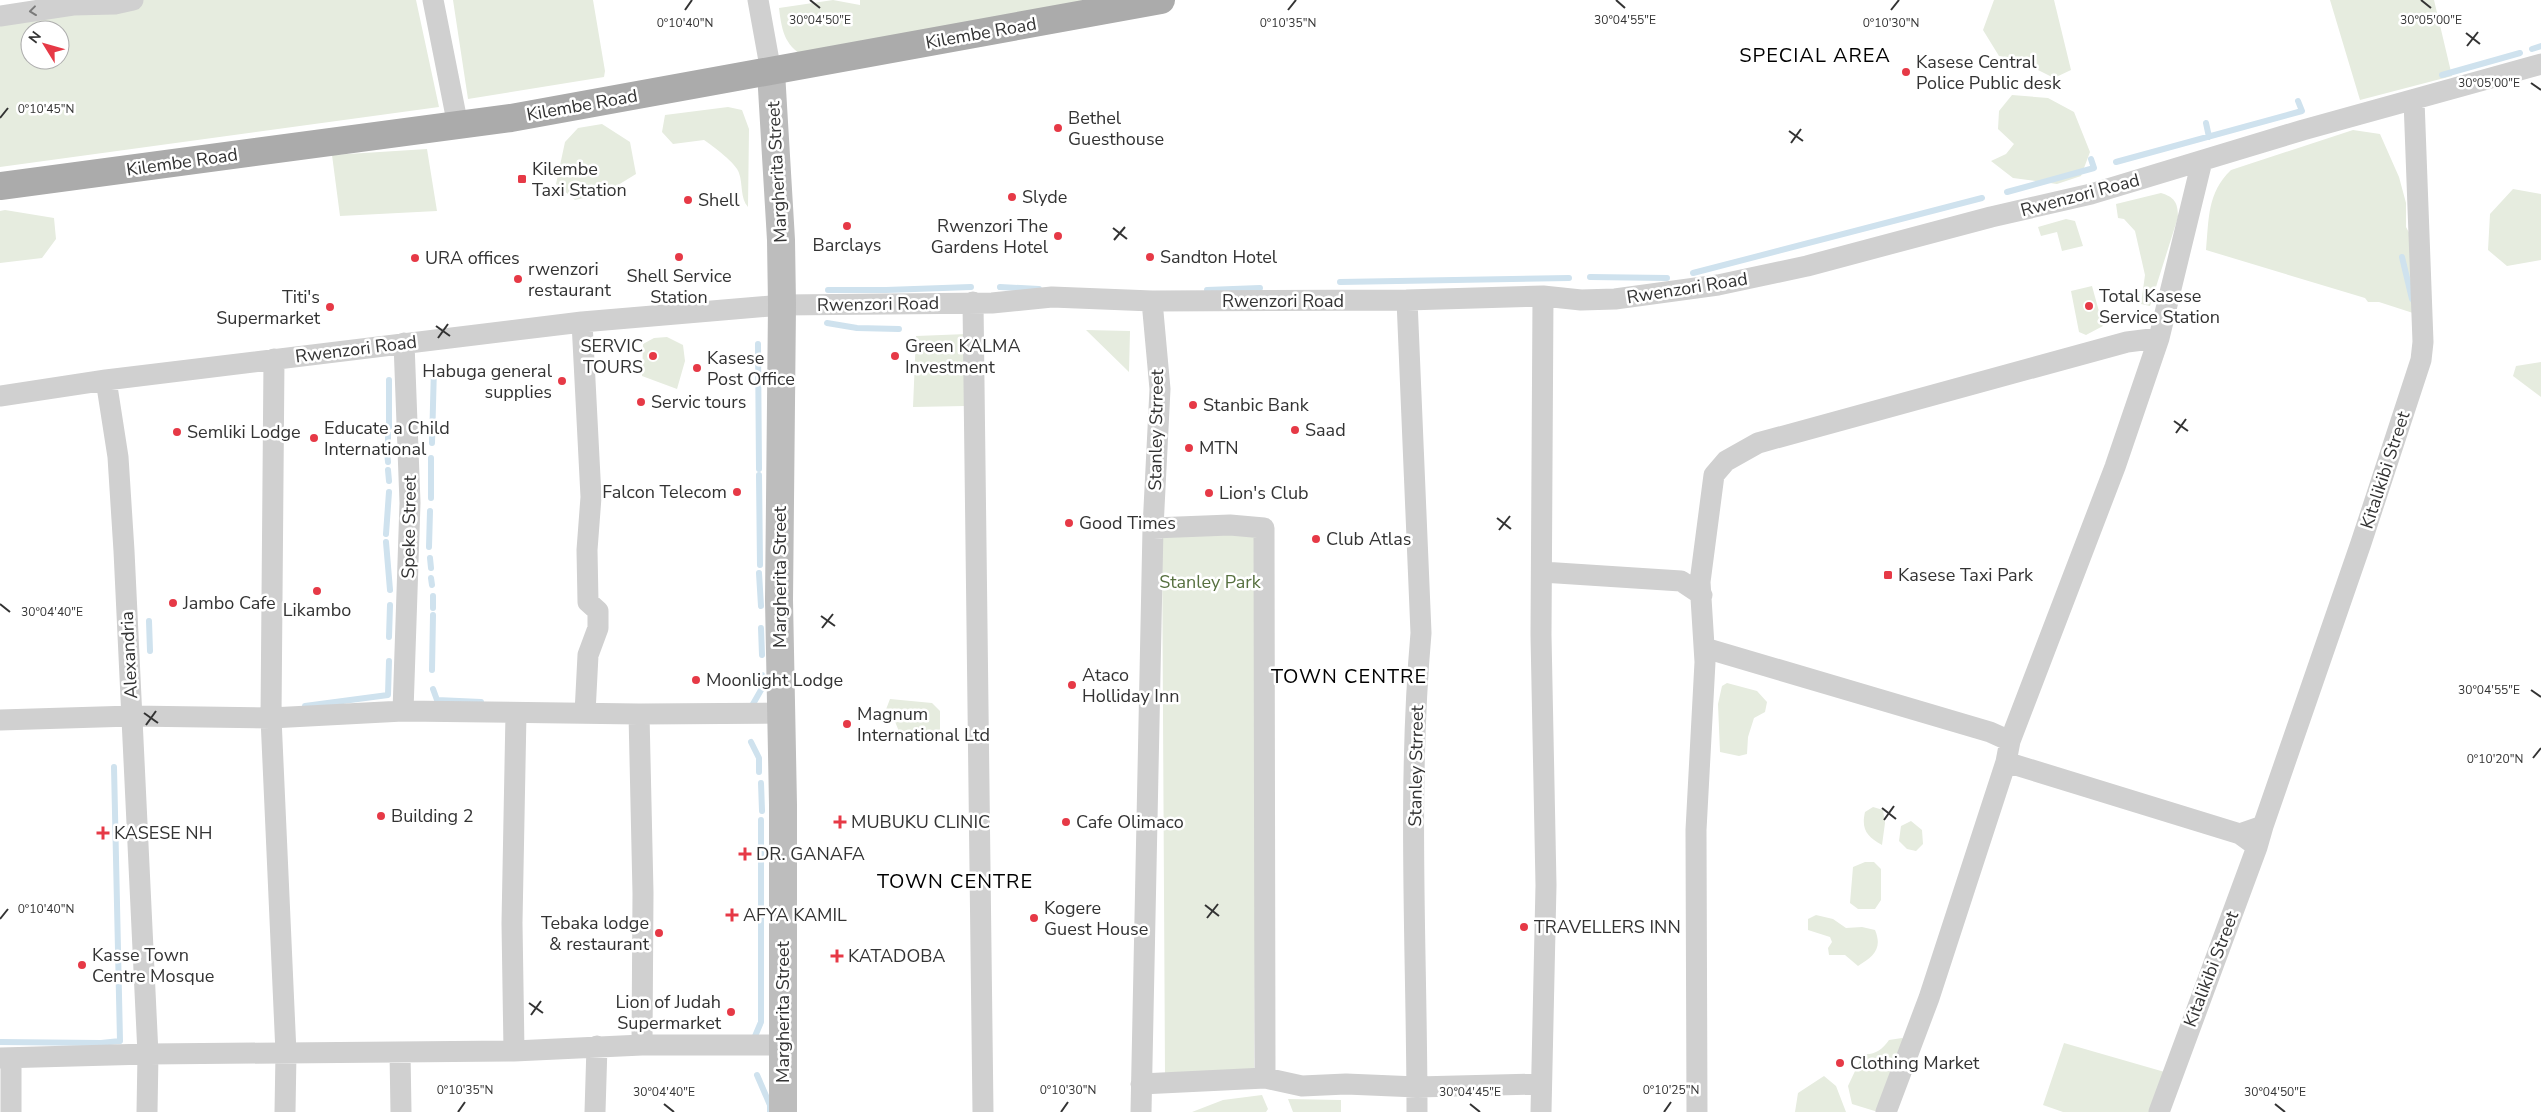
<svg xmlns="http://www.w3.org/2000/svg" width="2541" height="1112" font-family="'Nunito Sans',sans-serif">
<rect width="100%" height="100%" fill="#fff"/>
<path fill="#e6ecdf" fill-rule="evenodd" d="M58,0H416L439,107L0,167V9ZM30,30H60V60H30Z
M453,0H593L605,71L604,77L468,99Z
M833,0L860,5V0H1102L809,59C785,47 782,33 779,8Z
M1994,0H2054L2071,70L2054,78L2022,62L1999,56L1983,30Z
M2330,0H2434L2452,76L2360,100Z
M2012,95L2048,98L2074,112L2090,152L2081,176L2057,184L2013,178L1991,161L2006,154L2014,144L1998,129L1999,111Z
M728,107L742,110L749,129L748,207C740,198 743,184 739,173C737,164 713,146 704,140L673,144L662,132L665,115Z
M602,124L630,142L636,174L605,193L575,200L556,184L565,142L578,128Z
M2353,130L2380,134L2399,177L2406,203V227L2414,242L2413,313L2379,302H2368L2365,298L2206,250C2209,219 2207,193 2231,170Z
M427,149L437,211L340,216L332,155Z
M2513,189L2541,194V260L2507,266L2488,250L2490,214Z
M2161,193C2174,197 2178,202 2178,217L2150,306L2141,304L2145,275L2135,231L2124,219L2118,218L2116,204Z
M5,210L54,218L56,239L42,258L0,263V211Z
M2066,219L2075,221L2083,246L2062,251L2057,232L2041,236L2038,227Z
M2092,286L2103,326L2086,335L2079,332L2071,291Z
M1086,330L1130,331L1129,372Z
M967,334L965,406L913,407L916,336Z
M667,337L683,345L685,361L677,389L642,376L643,344L654,338Z
M2541,362V397L2513,376L2516,366Z
M1162,534H1258L1254,1069L1165,1074Z
M1727,683L1757,691L1767,702L1765,712L1754,718L1748,737L1747,754L1739,756L1720,752L1718,704L1722,686Z
M890,699L932,703L940,711V734L924,741L900,734L894,719L885,712Z
M1873,807L1883,810L1885,823L1882,845C1867,837 1861,829 1865,812Z
M1911,821L1922,830L1923,844L1916,851L1907,849L1899,841L1901,826Z
M1865,862H1874L1881,869V900L1875,909H1858L1850,903L1853,867Z
M1816,915L1833,919L1846,928L1862,927L1875,930C1883,949 1873,957 1858,966L1845,955H1829L1828,948L1832,942L1830,937L1808,930V919Z
M1902,1038L1913,1044L1878,1112L1852,1104L1848,1086L1863,1054C1875,1055 1882,1050 1889,1040Z
M2064,1043L2175,1075L2165,1112H2063L2043,1105Z
M1824,1076L1836,1086L1846,1112H1795L1798,1093Z
M1262,1095L1268,1109L1266,1112H1192L1223,1100Z
M1288,1099L1341,1100V1112H1293Z"/>
<g fill="none" stroke-linecap="round" stroke-linejoin="round">
<path stroke="#cfe2ee" stroke-width="6" d="M2532,49L2541,46
M2442,75L2520,53
M2206,123L2209,137
M2116,162L2302,111L2298,101
M2007,192L2094,168L2091,159
M2402,257L2412,299
M1693,273L1982,198
M1590,277L1667,278
M1340,282L1569,278
M1000,287L1039,289
M828,290H886L971,287
M1207,290L1260,288
M827,323L857,328L899,329
M758,344L759,469
M389,427V380
M432,443L434,367
M388,445V434
M387,451L388,462
M388,470L389,481
M759,475L760,565
M431,498V458
M386,534L389,492
M386,542L390,590
M429,547L430,511
M430,558L431,568
M759,573L761,606
M431,578L432,585
M433,608V596
M149,621L150,651
M761,628L762,655
M389,637L390,605
M432,670L433,615
M433,689L437,700L481,702
M753,704L761,690L762,675
M305,706L388,695L389,661
M751,742L759,758V772
M761,783L762,811
M753,1041L761,1022V820
M0,1042L101,1043L120,1041L114,767
M757,1075L770,1105V1111"/>
<path stroke="#d0d0d0" stroke-width="21" d="M433,0L458,126
M758,0L771,72
M0,16L73,5L115,4L133,0
M1407,300L1421,633C1407,792 1417,953 1417,1112
M973,302L983,1112
M582,322L591,497L587,550L588,602L598,611V628L588,655L585,713
M274,359L271,718L286,1053L285,1112
M106,380L118,457L124,551L148,1054L147,1112
M0,396L106,380L582,322L782,305L992,303L1052,297L1152,301L1407,300L1543,296L1581,300L1615,299L1718,285L1807,266L1991,217L2091,194L2303,130L2541,64
M1542,572L1681,581L1702,595
M1705,648L1990,732L2010,741
M403,711L410,503L404,343
M639,714L643,893L642,1045
M0,720L132,716L271,718L403,711L639,714L782,713
M2006,762L2240,834L2251,842
M2240,834L2263,826L2361,543L2421,360L2423,342L2414,100
M514,1051L512,923L516,713
M400,1052L401,1112
M0,1058L148,1054L514,1051L642,1045H782
M1265,1078L1302,1086L1346,1084L1417,1087L1541,1084
M1141,1084L1265,1078L1264,528L1230,525L1153,528
M11,1112V1058
M595,1112L597,1046
M1141,1112L1153,528L1160,389L1152,301
M1541,1112L1546,885L1541,635L1543,296
M1697,1112L1696,830L1705,662L1700,582L1714,475L1726,461L1758,443L2127,342L2159,338
M1886,1112L1929,998L2006,762L2010,741L2115,467L2159,338L2202,161
M2159,1112L2257,847L2263,826"/>
<path stroke="#bdbdbd" stroke-width="28" d="M771,72L781,240L782,305L779,600L783,805V1112"/>
<path stroke="#ababab" stroke-width="28" d="M0,186L511,118L1161,0"/>
</g>
<defs><path id="oneway-chevron" d="M-2-3.5L2.5 0L-2 3.5" fill="none" stroke-width="1.6" stroke-linecap="round" stroke-linejoin="round" transform="scale(1.25)"/></defs>
<use stroke="#7a7a7a" href="#oneway-chevron" transform="translate(33 11) rotate(173)"/>
<path fill="none" stroke="#333" stroke-width="2" d="M810,0L820,8M1616,0L1625,8M2421,0L2431,8M685,10L692,0M1288,10L1296,0M1891,10L1899,0M2466,33L2480,44M2467,46L2478,32M2531,83L2541,90M0,118L8,108M1789,131L1803,141M1791,143L1801,129M1113,228L1127,239M1114,240L1125,227M436,326L450,336M438,338L448,324M2174,421L2188,431M2176,433L2186,419M1497,518L1511,529M1499,530L1510,516M0,604L10,612M821,616L835,626M822,628L833,614M2531,690L2541,697M144,713L158,723M146,725L156,711M2533,758L2541,748M1882,808L1896,819M1884,820L1894,806M1205,905L1219,916M1207,918L1218,904M0,919L8,909M529,1003L543,1013M531,1015L541,1001M664,1104L674,1112M1470,1104L1480,1112M2275,1104L2285,1112M458,1112L465,1102M1061,1112L1068,1102M1664,1112L1671,1102"/>
<g fill="#e63946" stroke="#fff" stroke-width="2">
<circle cx="1906" cy="72" r="5"/>
<circle cx="1058" cy="128" r="5"/>
<rect x="517" y="174" width="10" height="10" rx="2.5"/>
<circle cx="1012" cy="197" r="5"/>
<circle cx="688" cy="200" r="5"/>
<circle cx="847" cy="226" r="5"/>
<circle cx="1058" cy="236" r="5"/>
<circle cx="679" cy="257" r="5"/>
<circle cx="1150" cy="257" r="5"/>
<circle cx="415" cy="258" r="5"/>
<circle cx="518" cy="279" r="5"/>
<circle cx="2089" cy="306" r="5"/>
<circle cx="330" cy="307" r="5"/>
<circle cx="653" cy="356" r="5"/>
<circle cx="895" cy="356" r="5"/>
<circle cx="697" cy="368" r="5"/>
<circle cx="562" cy="381" r="5"/>
<circle cx="641" cy="402" r="5"/>
<circle cx="1193" cy="405" r="5"/>
<circle cx="1295" cy="430" r="5"/>
<circle cx="177" cy="432" r="5"/>
<circle cx="314" cy="438" r="5"/>
<circle cx="1189" cy="448" r="5"/>
<circle cx="737" cy="492" r="5"/>
<circle cx="1209" cy="493" r="5"/>
<circle cx="1069" cy="523" r="5"/>
<circle cx="1316" cy="539" r="5"/>
<rect x="1883" y="570" width="10" height="10" rx="2.5"/>
<circle cx="317" cy="591" r="5"/>
<circle cx="173" cy="603" r="5"/>
<circle cx="696" cy="680" r="5"/>
<circle cx="1072" cy="685" r="5"/>
<circle cx="847" cy="724" r="5"/>
<circle cx="381" cy="816" r="5"/>
<path d="M837.5 814.5h5v5h5v5h-5v5h-5v-5h-5v-5h5z"/>
<circle cx="1066" cy="822" r="5"/>
<path d="M100.5 825.5h5v5h5v5h-5v5h-5v-5h-5v-5h5z"/>
<path d="M742.5 846.5h5v5h5v5h-5v5h-5v-5h-5v-5h5z"/>
<path d="M729.5 907.5h5v5h5v5h-5v5h-5v-5h-5v-5h5z"/>
<circle cx="1034" cy="918" r="5"/>
<circle cx="1524" cy="927" r="5"/>
<circle cx="659" cy="933" r="5"/>
<path d="M834.5 948.5h5v5h5v5h-5v5h-5v-5h-5v-5h5z"/>
<circle cx="82" cy="965" r="5"/>
<circle cx="731" cy="1012" r="5"/>
<circle cx="1840" cy="1063" r="5"/>
</g>
<g text-anchor="middle" dominant-baseline="central" stroke-width="5" stroke-linejoin="round" paint-order="stroke">
<g font-size="18" fill="#333" stroke="#fff">
<text transform="translate(981 33) rotate(-10)">Kilembe Road</text>
<text transform="translate(582 105) rotate(-10)">Kilembe Road</text>
<text transform="translate(182 162) rotate(-8)">Kilembe Road</text>
<text transform="translate(777 172) rotate(-93)">Margherita Street</text>
<text transform="translate(2080 195) rotate(-15)">Rwenzori Road</text>
<text transform="translate(1687 288) rotate(-9)">Rwenzori Road</text>
<text x="1283" y="301">Rwenzori Road</text>
<text transform="translate(878 304) rotate(-1)">Rwenzori Road</text>
<text transform="translate(356 349) rotate(-7)">Rwenzori Road</text>
<text transform="translate(1156 430) rotate(-89)">Stanley Strreet</text>
<text transform="translate(2385 470) rotate(-72)">Kitalikibi Street</text>
<text transform="translate(409 527) rotate(-89)">Speke Street</text>
<text transform="translate(780 577) rotate(-90)">Margherita Street</text>
<text transform="translate(129 655) rotate(-93)">Alexandria</text>
<text transform="translate(1416 766) rotate(-89)">Stanley Strreet</text>
<text transform="translate(2211 969) rotate(-69)">Kitalikibi Street</text>
<text transform="translate(783 1012) rotate(-90)">Margherita Street</text>
</g>
<g font-size="18" fill="#333" stroke="#fff" text-anchor="start">
<text x="1916" y="62">Kasese Central<tspan x="1916" dy="21">Police Public desk</tspan></text>
<text x="1068" y="118">Bethel<tspan x="1068" dy="21">Guesthouse</tspan></text>
<text x="532" y="169">Kilembe<tspan x="532" dy="21">Taxi Station</tspan></text>
<text x="1022" y="197">Slyde</text>
<text x="698" y="200">Shell</text>
<text x="1048" y="226" text-anchor="end">Rwenzori The<tspan x="1048" dy="21">Gardens Hotel</tspan></text>
<text x="847" y="245" text-anchor="middle">Barclays</text>
<text x="1160" y="257">Sandton Hotel</text>
<text x="425" y="258">URA offices</text>
<text x="528" y="269">rwenzori<tspan x="528" dy="21">restaurant</tspan></text>
<text x="679" y="276" text-anchor="middle">Shell Service<tspan x="679" dy="21">Station</tspan></text>
<text x="2099" y="296">Total Kasese<tspan x="2099" dy="21">Service Station</tspan></text>
<text x="320" y="297" text-anchor="end">Titi's<tspan x="320" dy="21">Supermarket</tspan></text>
<text x="643" y="346" text-anchor="end">SERVIC<tspan x="643" dy="21">TOURS</tspan></text>
<text x="905" y="346">Green KALMA<tspan x="905" dy="21">Investment</tspan></text>
<text x="707" y="358">Kasese<tspan x="707" dy="21">Post Office</tspan></text>
<text x="552" y="371" text-anchor="end">Habuga general<tspan x="552" dy="21">supplies</tspan></text>
<text x="651" y="402">Servic tours</text>
<text x="1203" y="405">Stanbic Bank</text>
<text x="324" y="428">Educate a Child<tspan x="324" dy="21">International</tspan></text>
<text x="1305" y="430">Saad</text>
<text x="187" y="432">Semliki Lodge</text>
<text x="1199" y="448">MTN</text>
<text x="727" y="492" text-anchor="end">Falcon Telecom</text>
<text x="1219" y="493">Lion's Club</text>
<text x="1079" y="523">Good Times</text>
<text x="1326" y="539">Club Atlas</text>
<text x="1898" y="575">Kasese Taxi Park</text>
<text x="183" y="603">Jambo Cafe</text>
<text x="317" y="610" text-anchor="middle">Likambo</text>
<text x="1082" y="675">Ataco<tspan x="1082" dy="21">Holliday Inn</tspan></text>
<text x="706" y="680">Moonlight Lodge</text>
<text x="857" y="714">Magnum<tspan x="857" dy="21">International Ltd</tspan></text>
<text x="391" y="816">Building 2</text>
<text x="851" y="822">MUBUKU CLINIC</text>
<text x="1076" y="822">Cafe Olimaco</text>
<text x="114" y="833">KASESE NH</text>
<text x="756" y="854">DR. GANAFA</text>
<text x="1044" y="908">Kogere<tspan x="1044" dy="21">Guest House</tspan></text>
<text x="743" y="915">AFYA KAMIL</text>
<text x="649" y="923" text-anchor="end">Tebaka lodge<tspan x="649" dy="21">&amp; restaurant</tspan></text>
<text x="1534" y="927">TRAVELLERS INN</text>
<text x="92" y="955">Kasse Town<tspan x="92" dy="21">Centre Mosque</tspan></text>
<text x="848" y="956">KATADOBA</text>
<text x="721" y="1002" text-anchor="end">Lion of Judah<tspan x="721" dy="21">Supermarket</tspan></text>
<text x="1850" y="1063">Clothing Market</text>
</g>
<g font-size="18" fill="#56703f" stroke="#fff">
<text x="1210" y="582">Stanley Park</text>
</g>
<g font-size="20" letter-spacing="1" fill="#000" stroke="#fff">
<text x="1815" y="55">SPECIAL AREA</text>
<text x="1349" y="676">TOWN CENTRE</text>
<text x="955" y="881">TOWN CENTRE</text>
</g>
</g>
<g font-size="12" text-anchor="middle" fill="#333" stroke="#fff" stroke-width="5" stroke-linejoin="round" paint-order="stroke">
<text x="820" y="24">30°04'50"E</text>
<text x="1625" y="24">30°04'55"E</text>
<text x="2431" y="24">30°05'00"E</text>
<text x="685" y="27">0°10'40"N</text>
<text x="1288" y="27">0°10'35"N</text>
<text x="1891" y="27">0°10'30"N</text>
<text x="2489" y="87">30°05'00"E</text>
<text x="46" y="113">0°10'45"N</text>
<text x="52" y="616">30°04'40"E</text>
<text x="2489" y="694">30°04'55"E</text>
<text x="2495" y="763">0°10'20"N</text>
<text x="46" y="913">0°10'40"N</text>
<text x="465" y="1094">0°10'35"N</text>
<text x="1068" y="1094">0°10'30"N</text>
<text x="1671" y="1094">0°10'25"N</text>
<text x="664" y="1096">30°04'40"E</text>
<text x="1470" y="1096">30°04'45"E</text>
<text x="2275" y="1096">30°04'50"E</text>
</g>
<g transform="translate(45 45) rotate(307)"><circle r="24" fill="#ffffff" stroke="#adadad"/>
<path d="M0-4L9 19L0 12L-9 19Z" fill="#e63946"/>
<text y="-8" font-size="14" font-weight="bold" text-anchor="middle" fill="#333333">N</text>
</g>
</svg>
